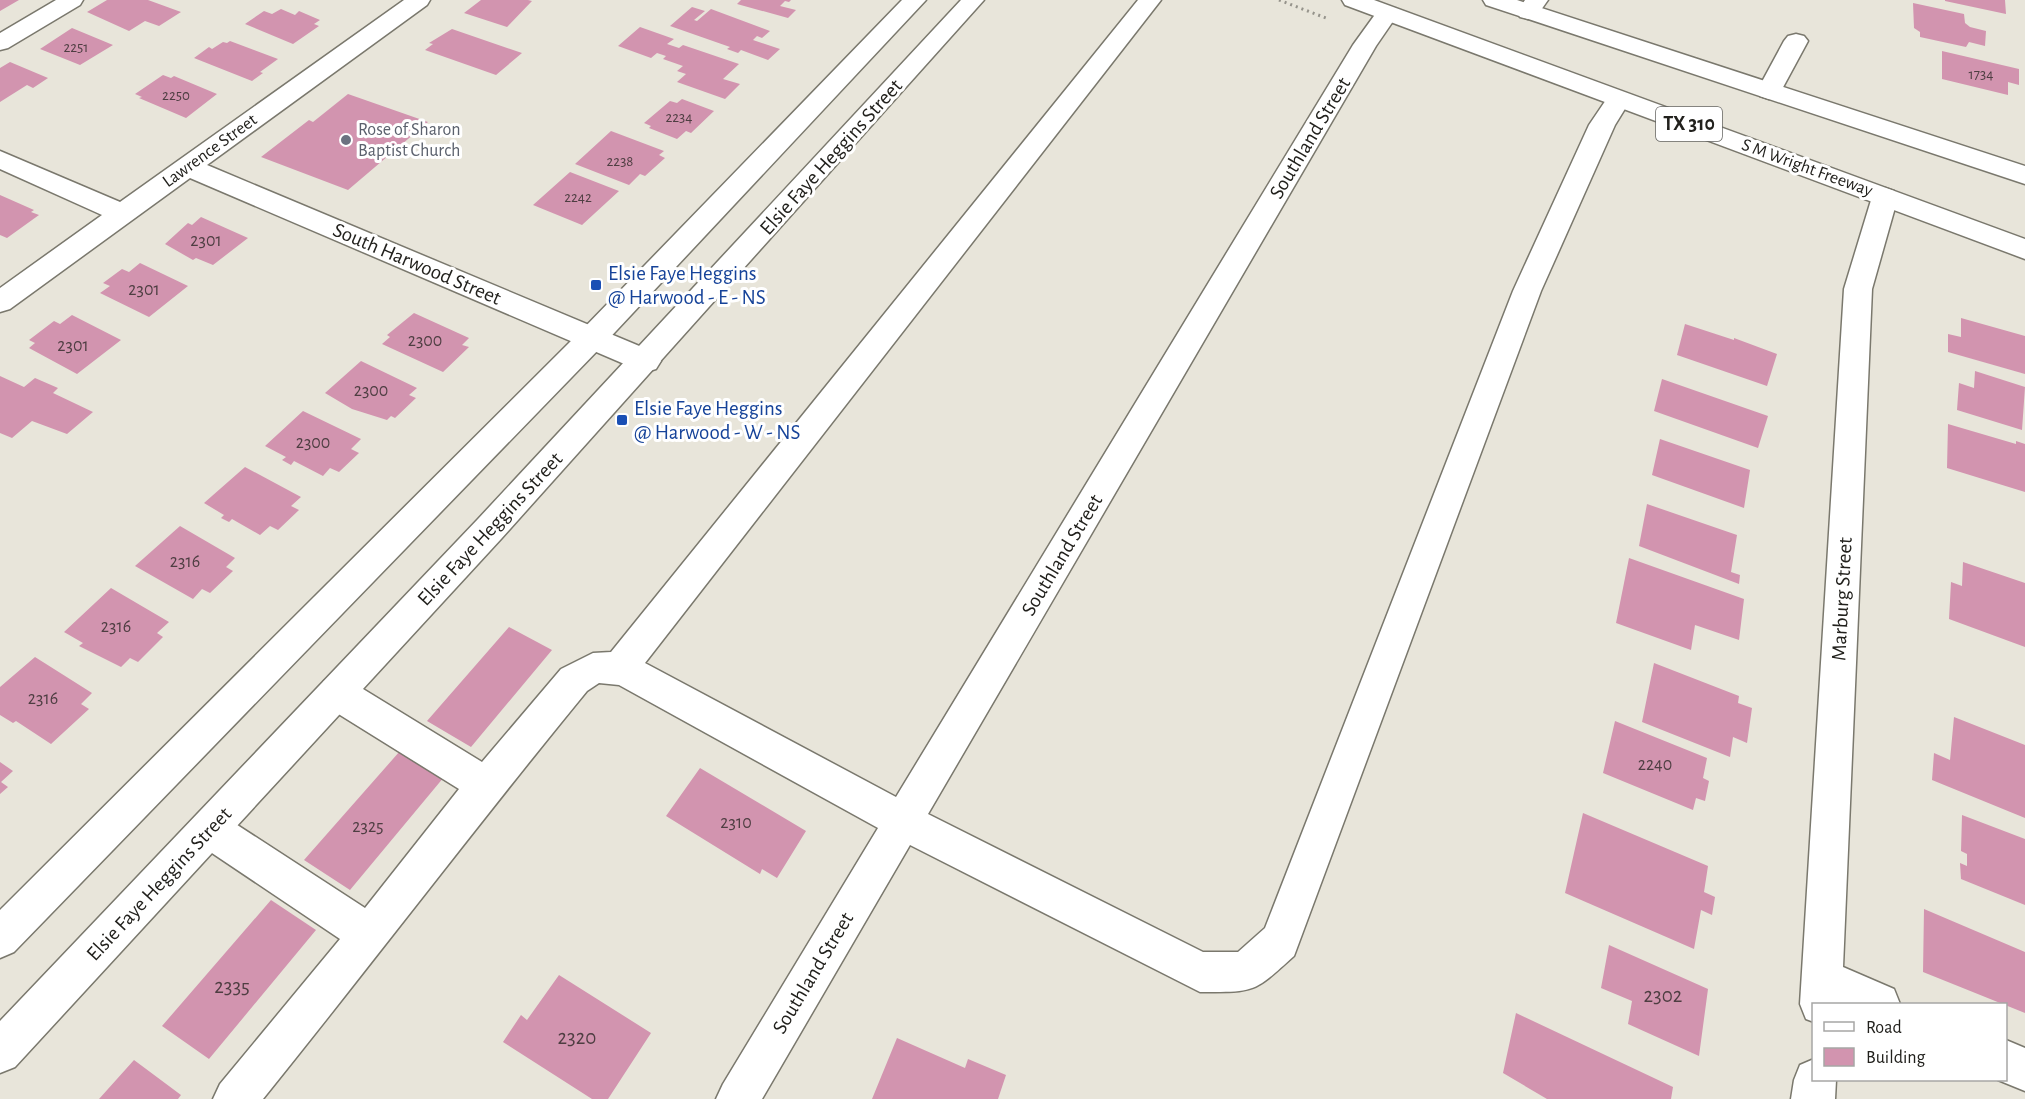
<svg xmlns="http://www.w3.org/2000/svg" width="2025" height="1099" font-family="'Alegreya Sans',sans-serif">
<rect width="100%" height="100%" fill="#e8e5da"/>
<path fill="#d294af" d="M0,0H19L0,11Z
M107,0H148L181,12L159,26L145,21L129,31L87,12Z
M481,0H528L532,1L507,27L464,13Z
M741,0H791L789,2L785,1L780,6L796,10L788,18L737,4Z
M1945,0H2005L2006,14L1945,1Z
M1913,3L1964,14L1965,23L1970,27L1986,31L1985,46L1969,42L1966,47L1920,37V32L1914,28Z
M692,7L705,11L694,20L697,21L711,9L770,31L762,38L757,36L753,40L780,49L768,60L741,50L738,53L727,49L730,47L670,26Z
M281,9L295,15L299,11L320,20L314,24L319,26L293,44L245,24L264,11L272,14Z
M640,27L674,39L667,44L679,48L683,45L739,64L723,79L740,84L725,99L677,82L686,74L677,71L683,66L663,59L666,56L657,53L651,58L618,46Z
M72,28L113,45L80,65L40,49Z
M452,29L522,53L496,75L425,50L433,44L429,43Z
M230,41L278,59L260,72L263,73L252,81L194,58L209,47L212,49L223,42L227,43Z
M1942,51L2019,69V85L2008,82V95L1942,79Z
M10,62L48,78L33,88L27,85L0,102V68Z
M163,75L171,78L174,76L217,94L186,118L139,98L142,97L135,94Z
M348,94L428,122L348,190L261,157L309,120L313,122Z
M682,99L714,111L691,133L686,131L677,139L649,128L651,126L644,123L670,101L677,103Z
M611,131L664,151L659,155L665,158L645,176L640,174L629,185L575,164Z
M570,172L619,191L582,225L533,205Z
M0,195L34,210L31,212L39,215L7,238L0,235Z
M201,217L248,238L213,265L196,258L193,260L165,244L188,223L192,225Z
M140,263L188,286L149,317L100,293L110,286L103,283L122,269L129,272Z
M414,313L469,338L462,345L469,347L443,372L382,344L390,337L387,335Z
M72,315L121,340L77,374L29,348L35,343L29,340L54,321L60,324Z
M1961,318L2025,336V374L1948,352V334L1961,337Z
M1685,324L1734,340V338L1777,354L1767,386L1677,355Z
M361,361L417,388L409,395L416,398L395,418L391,416L387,420L352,409L325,393Z
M1975,371L2025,387L2022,430L1957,410L1959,383L1974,388Z
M0,376L24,387L35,378L58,388L53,393L93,412L67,434L32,421L12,438L0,433Z
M1662,379L1768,416L1758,448L1654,411Z
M303,411L361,439L351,449L359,453L339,472L330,468L323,476L294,461L291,465L282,460L286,457L265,446Z
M1948,424L2016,444V441L2025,444V492L1947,468Z
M1660,439L1750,470L1744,508L1652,475Z
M245,467L301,497L291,506L299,510L278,530L270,526L260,535L232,519L229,522L221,518L224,515L204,503Z
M1647,504L1737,535L1731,572L1740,575L1739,584L1639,546Z
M180,526L235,558L226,567L233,571L210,593L202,589L193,599L135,566Z
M1629,558L1744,599L1739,640L1695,625L1691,650L1616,623Z
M1963,562L2025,583V647L1949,619L1951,582L1962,586Z
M111,588L169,622L157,633L163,637L138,662L130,658L121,667L79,646L83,643L64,632Z
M509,627L552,650L471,747L427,721Z
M35,657L92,693L81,704L89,709L51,744L16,721L13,723L0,715V687Z
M1654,663L1739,696L1738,703L1752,708L1747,743L1733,737L1730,757L1642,722Z
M1954,717L2025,745V818L1932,780L1934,753L1950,760Z
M1615,721L1707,758L1703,778L1709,781L1705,801L1696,798L1693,810L1603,773Z
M400,751L444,777L350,890L304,860Z
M0,762L13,771L1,782L8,787L0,794Z
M700,768L806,831L777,878L762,869L760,874L666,816Z
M1583,813L1708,866L1704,892L1715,897L1712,915L1701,910L1694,949L1565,893Z
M1962,815L2025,839V905L1961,879L1960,863L1967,866V854L1961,851Z
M271,900L316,930L209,1059L162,1026Z
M1924,909L2025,952V1013L1923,972Z
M1609,945L1708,989L1699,1056L1628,1024L1632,1001L1601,988Z
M559,975L651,1033L608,1099H592L503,1042L521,1015L527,1020Z
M1516,1013L1673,1087L1671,1099H1547L1503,1073Z
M897,1038L965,1068L968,1059L1006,1075L998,1099H872Z
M134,1060L181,1095L178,1099H99Z"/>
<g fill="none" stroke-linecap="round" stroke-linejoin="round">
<defs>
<path id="minor" d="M56,0H83L80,5L8,48L0,50V33Z
M404,0H430L427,5L207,165L656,353L661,361L656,369L646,372L636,369L190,178L10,309L0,312V288L102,215L0,169V151L120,202Z
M1138,0H1161L645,663L896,797L1353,45L1379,9L1387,7L1395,9L1398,14L1376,46L928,814L1203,952H1238L1265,928L1513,291L1589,125L1610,94L1619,91L1628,94L1631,99L1615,125L1541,291L1294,956C1253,993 1256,992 1200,992L910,845L762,1099H716L723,1084L878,828L619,685L599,683L587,691C476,826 372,964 263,1099H213L220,1084L340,939L197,843L192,830L197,817L211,811L225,817L365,908L459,789L324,705L319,693L324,681L337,677L350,681L482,762L561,669L593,653L611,652Z
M1525,0H1548L1536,17L1528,19L1520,17L1517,12Z
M1796,34L1804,36L1808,41L1781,91L1778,96L1769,99L1760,96L1757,91L1784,41L1788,36Z
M1885,188L1894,191L1898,197L1872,289L1843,967L1894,989L1900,1004H1814V1022L1806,1019L1800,1004L1844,289L1872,197L1876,191Z
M2006,1040L2025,1048V1091L1998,1080H2006Z
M1814,1059V1080H1836L1835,1099H1791L1794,1080L1800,1065Z"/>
<path id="major" d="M902,0H926L602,346L14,952L0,958V910L582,330Z
M961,0H984L501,539L15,1067L0,1073V1021L478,519Z
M1342,0H1374L2025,239V259L1345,5Z
M1483,0H1517L2025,166V184L1486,5Z"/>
</defs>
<use href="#minor" stroke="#7a786d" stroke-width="3"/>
<use href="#major" stroke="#7a786d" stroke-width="3"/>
<path stroke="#95938b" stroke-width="3" stroke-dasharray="2 4" stroke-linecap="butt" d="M1279,0L1326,18"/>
<use href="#minor" fill="#fff" fill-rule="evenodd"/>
<use href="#major" fill="#fff" fill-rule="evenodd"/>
</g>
<circle fill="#6b7280" stroke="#fff" stroke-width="2" cx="346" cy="140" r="6"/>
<g fill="#1a4fb4" stroke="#fff" stroke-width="2">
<rect x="590" y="279" width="12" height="12" rx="3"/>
<rect x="616" y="414" width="12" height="12" rx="3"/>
</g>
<g text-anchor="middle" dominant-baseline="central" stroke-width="6" stroke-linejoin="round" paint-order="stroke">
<g font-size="15" fill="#4e3e42">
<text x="76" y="47">2251</text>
<text x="1981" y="74">1734</text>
<text x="176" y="95">2250</text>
<text x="679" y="117">2234</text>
<text x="620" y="161">2238</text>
<text x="578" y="197">2242</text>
</g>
<g font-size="18" fill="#5b616d" stroke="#fff" text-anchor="start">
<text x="358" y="130">Rose of Sharon<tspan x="358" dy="21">Baptist Church</tspan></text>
</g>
<g font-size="18" fill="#22211d" stroke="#fff">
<text transform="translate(210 151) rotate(-36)">Lawrence Street</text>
<text transform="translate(1807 168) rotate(20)">S M Wright Freeway</text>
</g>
<g font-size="18" fill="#4e3e42">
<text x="206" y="241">2301</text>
<text x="144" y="290">2301</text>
<text x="425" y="341">2300</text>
<text x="73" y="346">2301</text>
<text x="371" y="391">2300</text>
<text x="313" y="443">2300</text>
<text x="185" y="562">2316</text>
<text x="116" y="627">2316</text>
<text x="43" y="699">2316</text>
<text x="1655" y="765">2240</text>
<text x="736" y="823">2310</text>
<text x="368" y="827">2325</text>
</g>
<rect fill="#fff" stroke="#646461" stroke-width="1.5" x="1656" y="107" width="66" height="34" rx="4.5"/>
<g font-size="20" font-weight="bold" fill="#22211d">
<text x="1689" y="124">TX 310</text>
</g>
<g font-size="21" fill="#22211d" stroke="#fff">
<text transform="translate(1310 138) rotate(-59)">Southland Street</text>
<text transform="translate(831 157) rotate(-48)">Elsie Faye Heggins Street</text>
<text transform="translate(417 264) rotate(23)">South Harwood Street</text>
<text transform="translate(490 529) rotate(-47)">Elsie Faye Heggins Street</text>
<text transform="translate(1062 555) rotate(-59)">Southland Street</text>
<text transform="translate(1842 599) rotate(-87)">Marburg Street</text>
<text transform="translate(159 884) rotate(-47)">Elsie Faye Heggins Street</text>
<text transform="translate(813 973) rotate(-59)">Southland Street</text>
</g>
<g font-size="21" fill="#164399" stroke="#fff" text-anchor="start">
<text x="608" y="273">Elsie Faye Heggins<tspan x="608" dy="24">@ Harwood - E - NS</tspan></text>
<text x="634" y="408">Elsie Faye Heggins<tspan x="634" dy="24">@ Harwood - W - NS</tspan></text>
</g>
<g font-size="21" fill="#4e3e42">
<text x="232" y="986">2335</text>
<text x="1663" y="995">2302</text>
<text x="577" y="1037">2320</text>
</g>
</g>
<rect x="1812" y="1003" width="195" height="78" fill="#ffffff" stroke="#a7a6a5" stroke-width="1.5"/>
<rect x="1824" y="1022" width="30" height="9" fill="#ffffff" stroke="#a7a6a5" stroke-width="1.5"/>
<text x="1866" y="1033" font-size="18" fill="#22211d">Road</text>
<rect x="1824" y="1048" width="30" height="18" fill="#d294af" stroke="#a7a6a5" stroke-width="1.5"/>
<text x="1866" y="1063" font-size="18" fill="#22211d">Building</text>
</svg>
